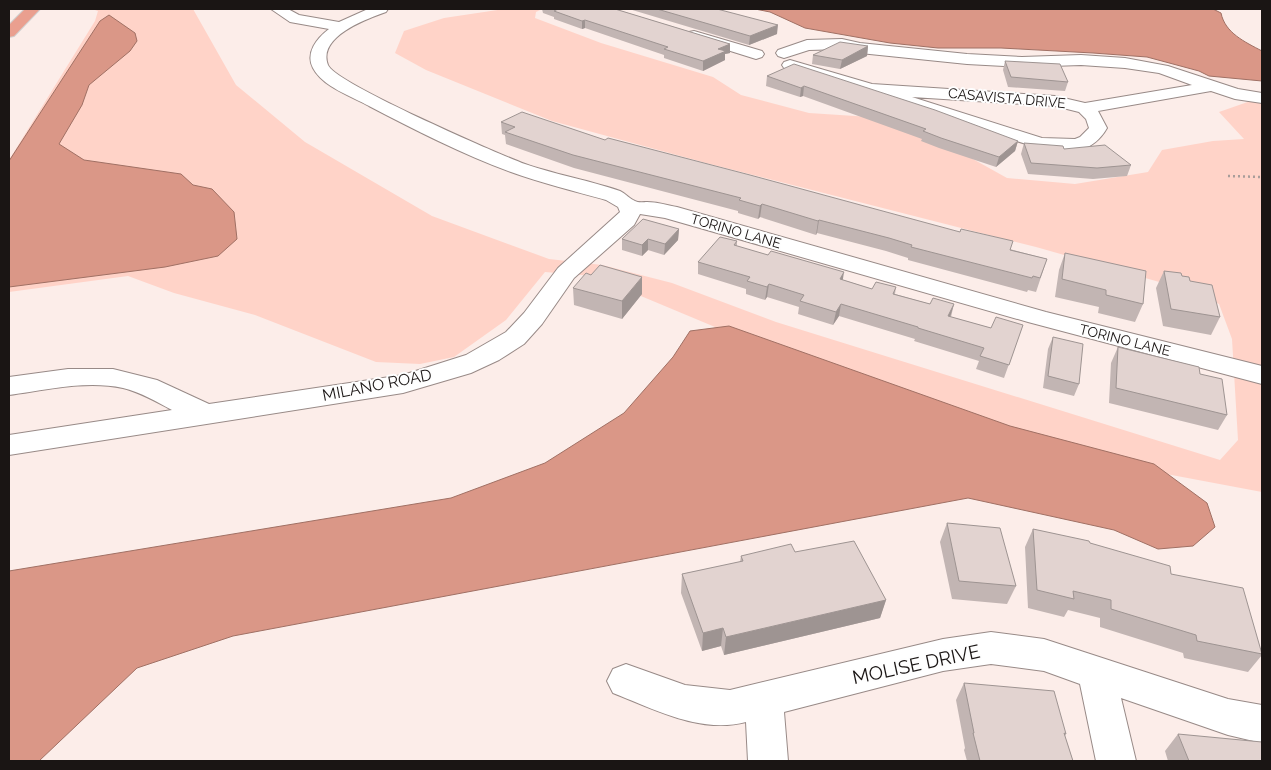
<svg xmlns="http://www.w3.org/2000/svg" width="1271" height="770" font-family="Raleway,sans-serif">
<rect width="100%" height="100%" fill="#fcede9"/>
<path fill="#ffd3c8" d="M92,9H193L236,85L305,142L432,216L549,259L602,265L672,283L776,322L1220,460L1238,440L1232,339L1219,304L1191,291L1036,247L706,163L552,121L426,70L395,53L404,31L444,18L504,9H542L536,12L535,18L601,43L713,77L741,95L809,113L901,119L1007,178L1075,184L1148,172L1162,150L1213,141L1244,139L1219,112L1262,97V492L1044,451L901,391L715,327L593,276L545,272L506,320L454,357L420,364L376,362L255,315L174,293L128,276L9,292V160L95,21L98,11Z"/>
<path fill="#da9787" stroke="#a07064" d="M755,9H1213L1221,13C1225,33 1245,42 1262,51V81L1209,76L1199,71L1147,57L1093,53L1001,48H938L890,43L805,28L770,12Z
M109,15L135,33L137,41L130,51L89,85L82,105L59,144L84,160L181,174L193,185L212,189L234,212L237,239L218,256L165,267L9,287V161L100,21Z
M729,326L1010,426L1154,464L1207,503L1215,527L1193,546L1158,549L1114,530L968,498L233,636L137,668L39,761H9V571L451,498L545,463L624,413L673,357L690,331Z"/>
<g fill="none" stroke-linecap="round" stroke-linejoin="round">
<defs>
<path id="minor" d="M271,9H288L299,15L339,22L368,9H388L386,12C366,19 317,37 328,65C335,83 498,154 525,164C556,175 589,180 620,191C626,194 630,199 635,201C638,203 644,202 647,202C657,202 667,205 677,207L1046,312L1262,366V384L1028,322L665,218L640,214L634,225L574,278L542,324L524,344L499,360L471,373L403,393L9,455V435L172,410C157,402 140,392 123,388C86,380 46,390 9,395V377L68,369H113L157,380L209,404L403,375L466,355L506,332L524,313L558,268L620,212L618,207L606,200C574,191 541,183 511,172C462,154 415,130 369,106C351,96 323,87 313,68C305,53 317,38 329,29L290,22Z
M694,31L762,51L764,54L762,57L756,59L689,38L687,35L689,32Z
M842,39L860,43L967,54L1022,57L1081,55L1125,58L1168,66L1238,89L1262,93V103L1235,99L1211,91L1098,111L1107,128C1092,154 1070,153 1042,149L784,68L782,65L784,62L790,60L872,84L1055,96L1085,103L1192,85L1159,73L1125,68L1081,65L1022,67L967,64L860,53L842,49L809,50L784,58L778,56L776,53L778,50L807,40ZM912,97L1055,106L1079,112L1086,119L1089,128L1080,137L1075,139L1042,138Z
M991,632L1044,639L1228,699L1262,705V743L1228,735L1121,698L1136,761H1096L1080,684L1044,671L991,664L943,671L784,712L788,761H748L746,722C700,734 654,709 613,693L607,681L613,669L626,664L685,685L730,690L943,639Z"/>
<path id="major" d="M25,9H40L14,36L9,37V25Z"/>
</defs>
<use href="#minor" stroke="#988a87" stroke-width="2"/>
<use href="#major" stroke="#d1d0d0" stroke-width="2"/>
<path stroke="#a89d9a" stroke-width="2.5" stroke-dasharray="2 3" stroke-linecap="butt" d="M1228,176L1262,177"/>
<use href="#minor" fill="#fff" fill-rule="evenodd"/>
<use href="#major" fill="#ea9f8f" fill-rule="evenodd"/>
</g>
<path fill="#c2b5b3" d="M542,9H615L730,44V53L725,54V60L703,71L664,58V55L585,28L582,29L554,19V17L543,13Z
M629,9H717L777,34L749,45Z
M868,46L867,56L840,69L812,64L813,55Z
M1005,61L1068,82L1065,91L1008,87L1003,70Z
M767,76L1018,141L1015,151L996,167L939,148L921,141L922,139L803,96L800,97L766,86Z
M501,122L605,140L1047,259L1036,292L1028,290L1027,292L908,260V258L886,251L817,233L816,235L760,217L758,219L738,213V211L574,168L506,144L505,135L502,134Z
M1024,143L1064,149L1131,165L1127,176L1093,179L1028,174L1021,154Z
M679,229L678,240L664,255L648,250L642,256L622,250V239Z
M737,241V246L872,289L896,287L895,294L930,304H954L951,317L991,328L1023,325L1004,378L976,369L979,361L914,341L915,339L839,316L833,325L798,314L799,307L767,297L765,300L746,294V289L698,274V262Z
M1065,253L1143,304L1135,322L1098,313L1099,307L1055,297L1059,270Z
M1164,271L1182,276L1190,281L1220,317L1211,335L1163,326L1156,288Z
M573,288L642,294L622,319L574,305Z
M1053,337L1079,384L1074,396L1043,388L1048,349Z
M1118,347L1227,415L1218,430L1109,403L1111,363Z
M947,523L1016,586L1007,604L952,599L940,542Z
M1033,529L1090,543L1171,574L1262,653V655L1248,672L1184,658L1183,653L1100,627V618L1068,610L1064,617L1028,608L1025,547Z
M795,552L886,600L880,618L724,655L721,646L702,651L681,593L682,574L740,562L741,556Z
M964,683L1066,734L1065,736L1073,761H967L964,750L965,748L956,700Z
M1178,734L1262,761H1168L1165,751Z"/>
<path fill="#9e9492" d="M585,20V28L582,29V21Z
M778,25L777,34L749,45L750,36Z
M730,44V53L725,54V60L703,71V61L718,49Z
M868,46L867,56L840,69L842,60Z
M804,86L803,96L800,97L801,88Z
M1018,141L1015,151L996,167L999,157Z
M762,204L760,217L758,219L760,206Z
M819,220L817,233L816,235L818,221Z
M679,229L678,240L664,255L665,244Z
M648,239V250L642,256V245Z
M844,272L842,285L840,279Z
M642,277V294L622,319V301Z
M769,284L767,297L765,300L767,287Z
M841,304L839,316L833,325L836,312Z
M954,304L950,317L948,316Z
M886,600L880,618L724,655L726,637Z
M723,628L721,646L702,651L703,633Z"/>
<path fill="#e2d3d0" stroke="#9e9492" d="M556,9H615L730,44L718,49L726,51L703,61L664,49L668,47L585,20L582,21L554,11L558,9Z
M657,9H717L778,25L750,36Z
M840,42L868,46L842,60L813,55Z
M1005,61L1060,64L1068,82L1011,77Z
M794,64L935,110L1018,141L999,157L941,138L923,131L926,129L804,86L801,88L767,76Z
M522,112L605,140L608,138L750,175L960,232L961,229L1013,241L1010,250L1047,259L1040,278L1033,276L1032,278L911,247L912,245L889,238L819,220L818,221L762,204L760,206L739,200L741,198L573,155L505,132L515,127L501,122Z
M1024,143L1063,146L1064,149L1105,145L1131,165L1097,168L1031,163Z
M643,219L679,229L665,244L648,239L642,245L622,239Z
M720,237L737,241L734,245L768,255L771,251L844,272L840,279L872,289L876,282L896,287L893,294L930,304L933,298L954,304L948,316L991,328L996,317L1023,325L1009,365L980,356L984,348L918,328V327L841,304L836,312L800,301L804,295L769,284L767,287L747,281L750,277L698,262Z
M1065,253L1146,271L1143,304L1106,295V290L1062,279Z
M600,265L642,277L622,301L573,288L586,273L591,275Z
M1164,271L1181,273L1182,276L1189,277L1190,281L1212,285L1220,317L1171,309Z
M1053,337L1083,344L1079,384L1048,376Z
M1118,347L1199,367L1200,374L1222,379L1227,415L1116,388Z
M947,523L1000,528L1016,586L959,581Z
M1033,529L1089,541L1090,543L1170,566L1171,574L1243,588L1262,654L1197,641L1196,635L1111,609V600L1073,591L1074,599L1037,590Z
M854,541L886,600L726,637L723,628L703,633L682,574L743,561L741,556L791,544L795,552Z
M964,683L1054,691L1066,734L1064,733L1073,761H980L973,733H974Z
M1178,734L1262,742V761H1189Z"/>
<g text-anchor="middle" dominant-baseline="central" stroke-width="4" stroke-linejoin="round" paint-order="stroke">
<g font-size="14" fill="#1a1514" stroke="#fefefe">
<text transform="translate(1007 98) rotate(5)">CASAVISTA DRIVE</text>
<text transform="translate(736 231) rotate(16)">TORINO LANE</text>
<text transform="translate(1125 340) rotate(14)">TORINO LANE</text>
</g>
<g font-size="16" fill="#1a1514" stroke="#fefefe">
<text transform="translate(377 385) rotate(-11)">MILANO ROAD</text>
</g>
<g font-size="19" fill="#1a1514" stroke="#fefefe">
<text transform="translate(916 664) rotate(-12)">MOLISE DRIVE</text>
</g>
</g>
<rect width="1271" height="770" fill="none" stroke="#1a1514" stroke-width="20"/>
</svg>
